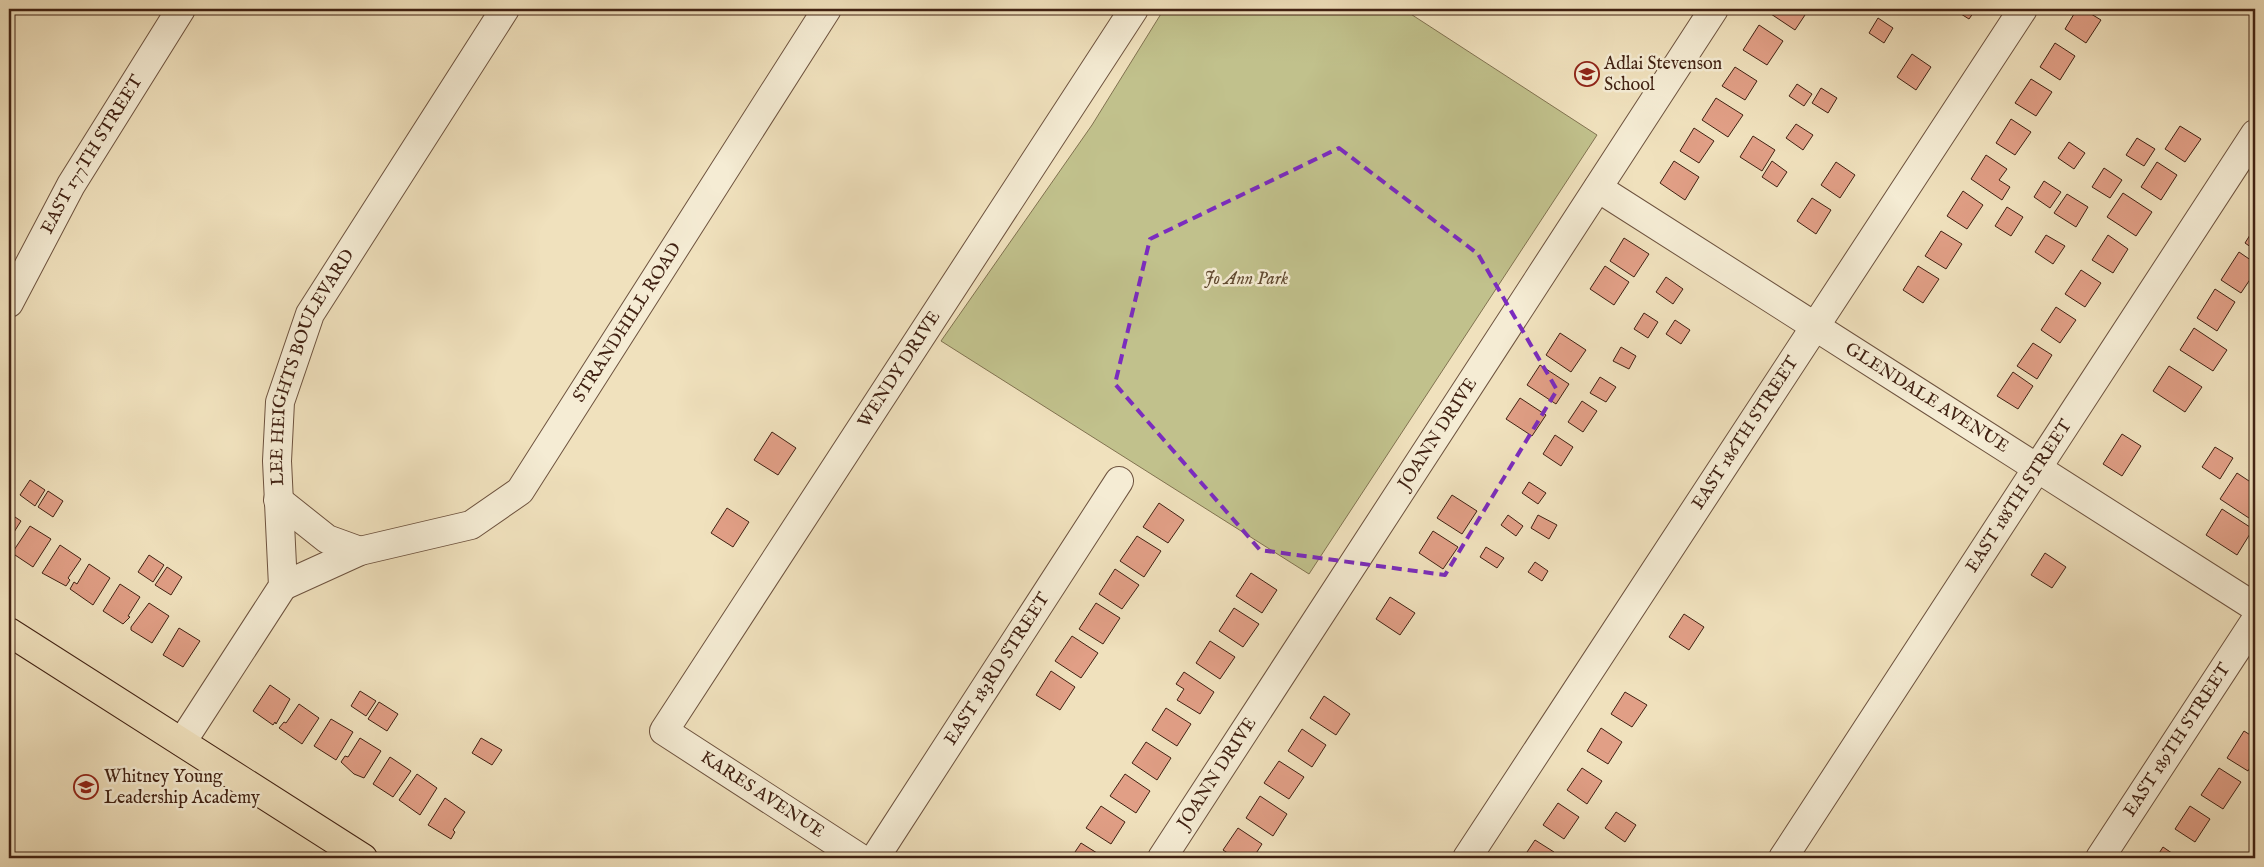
<svg xmlns="http://www.w3.org/2000/svg" width="2264" height="867" font-family="'IM FELL English',serif">
<rect width="100%" height="100%" fill="#f0e1bd"/>
<filter id="stains"><feTurbulence type="fractalNoise" baseFrequency=".004" numOctaves="4"/><feColorMatrix values="0 0 0 0 .2 0 0 0 0 .09 0 0 0 0 .02 0 0 0 .5 -.17"/></filter>
<radialGradient id="worn" r=".72"><stop offset=".6" stop-color="#630" stop-opacity="0"/><stop offset="1" stop-color="#630" stop-opacity=".3"/></radialGradient>
<path fill="#c1c18c" stroke="#817250" d="M1164,9H1403L1597,135L1309,574L941,341L1092,125Z"/>
<path fill="#e19f86" stroke="#412213" d="M1774,9H1809L1795,30L1771,14Z
M1953,9H1976L1969,19Z
M2077,9H2083L2101,20L2086,43L2065,29Z
M1878,18L1893,28L1884,43L1869,33Z
M1759,25L1783,41L1767,65L1743,50Z
M2055,43L2075,56L2060,80L2040,67Z
M1912,54L1931,67L1916,90L1897,77Z
M1735,67L1757,81L1745,100L1722,86Z
M2031,79L2052,92L2036,116L2015,103Z
M1797,84L1812,94L1804,106L1789,96Z
M1821,88L1837,98L1828,113L1812,103Z
M1716,98L1743,115L1728,137L1702,120Z
M2011,119L2031,132L2015,155L1996,143Z
M1796,124L1813,135L1803,150L1786,138Z
M2180,126L2201,139L2185,162L2165,149Z
M1694,128L1714,141L1699,163L1680,151Z
M1753,136L1775,150L1762,171L1740,157Z
M2137,138L2155,149L2144,166L2126,155Z
M2069,142L2085,153L2074,169L2058,158Z
M1986,155L2007,169L1999,180L2010,187L2002,200L1971,179Z
M1674,161L1699,177L1685,200L1660,183Z
M1772,161L1787,172L1777,187L1762,177Z
M1836,162L1855,175L1840,198L1821,185Z
M2157,162L2177,175L2161,200L2141,187Z
M2104,168L2122,180L2110,198L2092,187Z
M2044,181L2061,192L2050,208L2034,197Z
M1963,191L1983,205L1967,229L1947,216Z
M2123,193L2152,212L2136,236L2107,217Z
M2067,194L2088,207L2076,227L2054,213Z
M1812,198L1831,210L1816,234L1797,221Z
M2007,207L2023,217L2011,236L1995,226Z
M2255,227V250L2245,243Z
M1941,231L1962,244L1946,269L1925,256Z
M2046,235L2065,246L2053,264L2035,252Z
M2108,235L2128,249L2113,273L2092,260Z
M1624,238L1649,254L1634,277L1610,261Z
M2239,252L2255,263V272L2241,293L2221,280Z
M1605,266L1629,282L1614,305L1590,289Z
M1918,266L1939,279L1923,303L1903,290Z
M2081,270L2101,283L2085,307L2065,294Z
M1666,277L1683,289L1673,304L1656,292Z
M2215,289L2235,302L2217,331L2197,318Z
M2056,307L2076,320L2060,343L2041,330Z
M1644,313L1658,322L1648,338L1634,329Z
M1675,320L1690,330L1681,344L1666,334Z
M2194,328L2227,350L2213,371L2180,350Z
M1560,333L1586,350L1571,372L1546,355Z
M2033,343L2052,355L2037,379L2017,366Z
M1621,347L1636,356L1629,369L1613,361Z
M1540,365L1569,384L1556,404L1527,385Z
M2169,366L2202,387L2185,412L2153,391Z
M2013,372L2033,386L2018,409L1997,396Z
M1600,377L1616,387L1606,402L1590,393Z
M1520,398L1546,415L1532,436L1506,419Z
M1582,401L1597,411L1583,432L1568,422Z
M772,432L796,448L778,475L754,460Z
M2122,434L2141,446L2122,476L2103,464Z
M1555,435L1573,447L1561,466L1543,454Z
M2215,447L2233,458L2220,479L2202,467Z
M2237,473L2255,485V522L2220,499Z
M30,480L45,490L35,506L20,495Z
M1529,482L1546,493L1538,504L1522,493Z
M48,491L63,501L53,517L38,507Z
M1452,495L1477,511L1462,534L1437,518Z
M1159,503L1184,520L1168,543L1143,527Z
M727,508L749,522L733,547L711,533Z
M2222,509L2253,529L2237,555L2206,535Z
M9,513L21,521L9,540Z
M1508,515L1523,526L1516,536L1501,525Z
M1538,515L1557,525L1549,539L1531,528Z
M30,526L51,539L33,567L12,553Z
M1433,531L1458,547L1443,569L1419,553Z
M1137,536L1161,551L1144,577L1120,561Z
M60,545L81,559L68,578L70,580L66,586L42,573Z
M1486,547L1504,558L1497,568L1480,557Z
M2045,553L2066,567L2052,588L2031,575Z
M149,555L164,565L153,582L138,572Z
M1535,562L1548,571L1542,581L1528,572Z
M89,564L110,578L93,605L70,589L74,582L77,584Z
M167,567L182,577L171,595L155,585Z
M1115,569L1139,585L1122,609L1099,594Z
M1251,573L1277,590L1262,613L1236,596Z
M120,584L140,597L128,616L130,617L123,624L103,611Z
M1390,597L1415,613L1400,635L1376,619Z
M149,603L169,616L152,643L131,630V627Z
M1096,603L1120,618L1103,644L1079,629Z
M1234,608L1259,624L1243,647L1219,631Z
M1684,614L1704,627L1689,650L1669,637Z
M179,628L200,641L183,667L163,655Z
M1072,636L1098,653L1081,678L1055,661Z
M1210,641L1235,657L1220,679L1196,663Z
M1051,671L1075,687L1060,710L1036,695Z
M1184,672L1214,692L1200,714L1177,700L1184,689L1176,684Z
M270,685L290,699L276,724L275,722L273,725L253,711Z
M360,691L376,701L366,716L351,706Z
M1625,692L1647,705L1632,727L1611,714Z
M1324,696L1350,714L1336,735L1310,718Z
M379,702L398,714L387,731L368,719Z
M299,704L319,718L302,744L279,728L284,722L286,723Z
M1166,708L1191,724L1177,746L1152,730Z
M331,719L353,732L336,760L314,746Z
M1601,728L1622,742L1608,764L1587,751Z
M1302,729L1326,745L1312,767L1288,751Z
M2244,731L2255,738V759L2248,771L2227,758Z
M360,738L381,751L364,778L354,774L341,762L345,756L348,757Z
M481,738L502,750L492,765L472,753Z
M1146,742L1171,758L1157,780L1132,763Z
M390,757L411,771L393,797L373,784Z
M1279,761L1304,777L1289,799L1264,783Z
M1582,768L1602,781L1587,804L1567,790Z
M2219,768L2241,782L2223,809L2201,795Z
M417,774L437,788L420,815L399,800Z
M1125,774L1150,791L1136,813L1110,796Z
M1260,796L1287,814L1273,836L1246,818Z
M445,798L465,812L453,830L455,832L451,839L428,825Z
M1558,803L1579,817L1564,839L1543,825Z
M1101,806L1125,822L1111,844L1086,828Z
M2190,806L2210,819L2195,842L2175,829Z
M1616,812L1636,825L1625,842L1605,828Z
M1238,828L1262,844L1253,858H1235L1223,850Z
M1535,840L1554,852L1551,858H1523Z
M1081,843L1105,858H1071Z
M2163,847L2179,858H2156Z"/>
<g fill="none" stroke-linecap="round" stroke-linejoin="round">
<defs>
<g id="minor">
<path id="s1" d="M1598,188C1816,329 2037,466 2255,607"/>
<path id="s2" d="M9,303L71,185L181,9"/>
<path d="M278,500L327,539L360,551"/>
<path id="s3" d="M283,586L360,551L471,525L520,491L827,9"/>
<path id="s4" d="M182,742L283,586L277,461L280,402L310,314L505,9"/>
<path id="s5" d="M860,858L664,731L1134,9"/>
<path id="s6" d="M875,858L1119,481"/>
<path id="s7" d="M1162,858L1714,9"/>
<path id="s8" d="M1467,858L2023,9"/>
<path id="s9" d="M1783,858L2255,134"/>
<path id="s10" d="M2100,858L2255,621"/>
</g>
<path id="major" d="M9,632L363,858"/>
</defs>
<use href="#minor" stroke="#6d523e" stroke-width="30"/>
<use href="#major" stroke="#412213" stroke-width="30"/>
<use href="#minor" stroke="#f5ecd4" stroke-width="28"/>
<use href="#major" stroke="#f0e1bd" stroke-width="28"/>
</g>
<path fill="none" stroke="#7b2cbf" stroke-width="4" stroke-dasharray="10 6" stroke-linejoin="round" d="M1339,148L1478,254L1557,390L1445,575L1260,550L1115,384L1150,239Z"/>
<defs>
<symbol id="school-ring" viewBox="-11 -11 22 22"><circle r="9.5" fill="#f5ecd4" stroke="#8f2418" stroke-width="1.5"/><path d="M0-5L7-2L0 1L-7-2ZM-4 1L0 2.5L4 1V4Q0 6-4 4Z" fill="#8f2418"/></symbol>
</defs>
<g fill-rule="evenodd">
<use href="#school-ring" x="1573" y="60" width="28" height="28"/>
<use href="#school-ring" x="72" y="773" width="28" height="28"/>
</g>
<g text-anchor="middle" dominant-baseline="central" stroke-width="5" stroke-linejoin="round" paint-order="stroke">
<g font-size="18" fill="#412213" stroke="#f5ecd4" text-anchor="start">
<text x="1604" y="64">Adlai Stevenson<tspan x="1604" dy="21">School</tspan></text>
<text x="104" y="777">Whitney Young<tspan x="104" dy="21">Leadership Academy</tspan></text>
</g>
<g font-size="18" fill="#412213" stroke="#f5ecd4">
<text stroke="none"><textPath href="#s2" startOffset="170">EAST 177TH STREET</textPath></text>
<text stroke="none"><textPath href="#s3" startOffset="458">STRANDHILL ROAD</textPath></text>
<text stroke="none"><textPath href="#s4" startOffset="412">LEE HEIGHTS BOULEVARD</textPath></text>
<text stroke="none"><textPath href="#s5" startOffset="665">WENDY DRIVE</textPath></text>
<text stroke="none"><textPath href="#s1" startOffset="390">GLENDALE AVENUE</textPath></text>
<text stroke="none"><textPath href="#s7" startOffset="506">JOANN DRIVE</textPath></text>
<text stroke="none"><textPath href="#s8" startOffset="508">EAST 186TH STREET</textPath></text>
<text stroke="none"><textPath href="#s9" startOffset="432">EAST 188TH STREET</textPath></text>
<text stroke="none"><textPath href="#s6" startOffset="225">EAST 183RD STREET</textPath></text>
<text stroke="none"><textPath href="#s10" startOffset="141">EAST 189TH STREET</textPath></text>
<text stroke="none"><textPath href="#s7" startOffset="101">JOANN DRIVE</textPath></text>
<text transform="translate(762 795) rotate(33)">KARES AVENUE</text>
</g>
<g font-size="18" font-style="italic" fill="#614a31" stroke="#f5ecd4">
<text x="1246" y="279">Jo Ann Park</text>
</g>
</g>
<rect width="2264" height="867" fill="none" stroke="#f0e1bd" stroke-width="30"/>
<rect x="10" y="10" width="2244" height="847" fill="none" stroke="#412213" stroke-width="2.5"/>
<rect x="15" y="15" width="2234" height="837" fill="none" stroke="#412213"/>
<rect width="100%" height="100%" filter="url(#stains)"/>
<rect width="100%" height="100%" fill="url(#worn)"/>
</svg>
